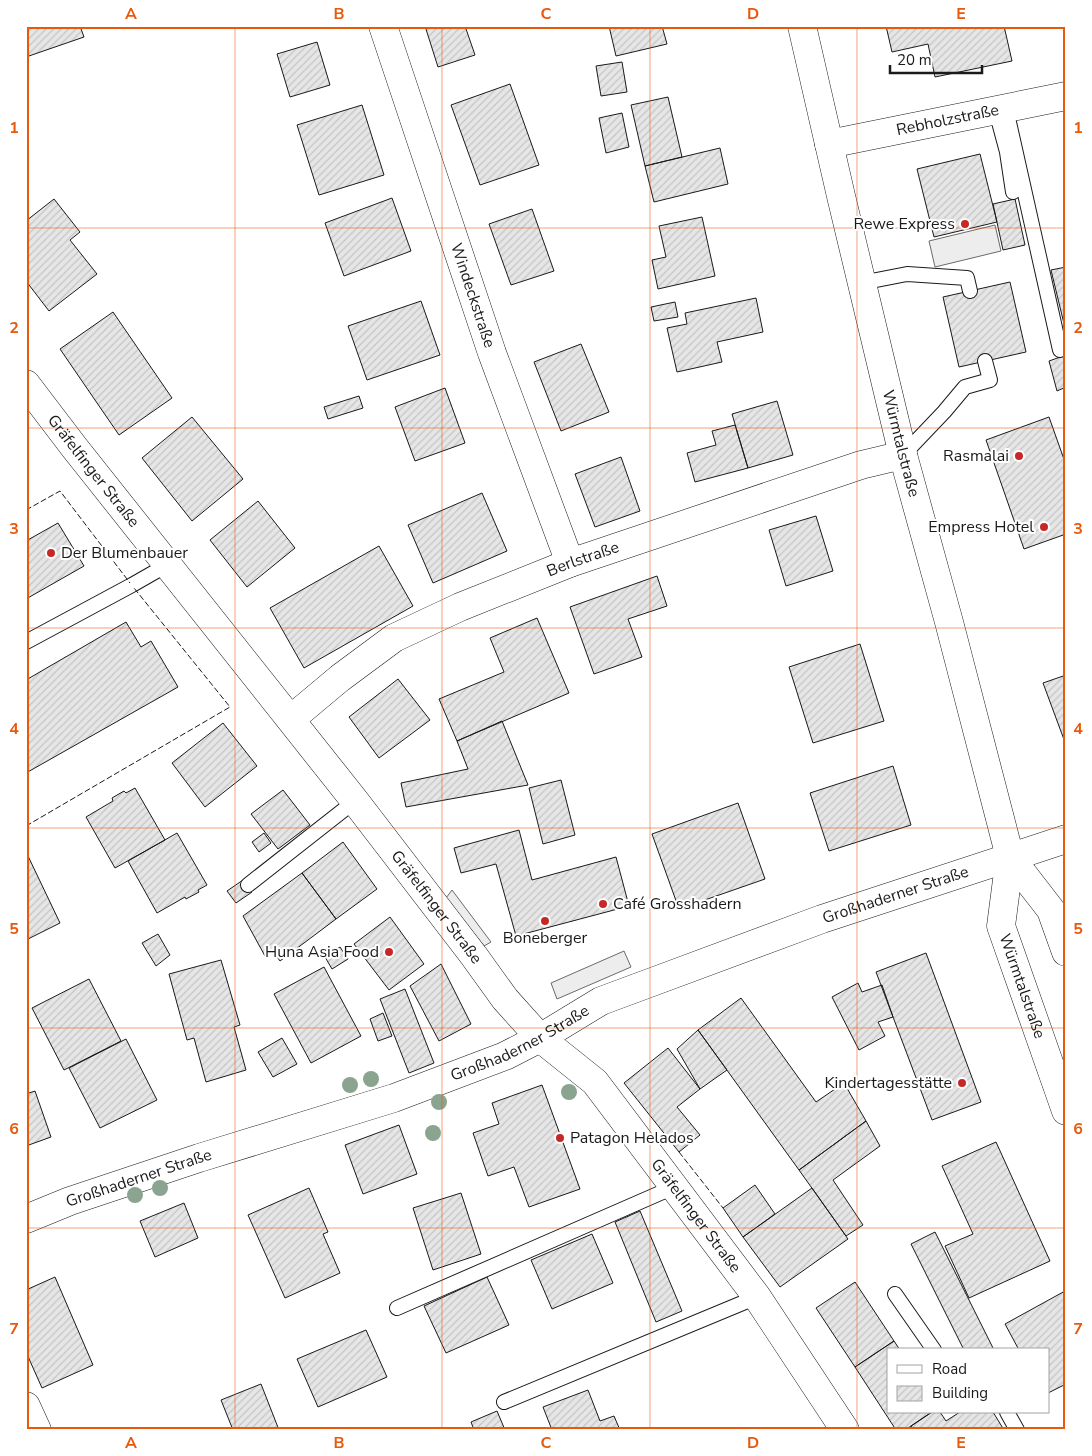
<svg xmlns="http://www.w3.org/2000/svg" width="1092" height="1456" font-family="'Nunito Sans',sans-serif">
<defs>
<pattern id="building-hatch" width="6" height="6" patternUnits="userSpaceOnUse" patternTransform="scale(1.25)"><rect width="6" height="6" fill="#e6e6e6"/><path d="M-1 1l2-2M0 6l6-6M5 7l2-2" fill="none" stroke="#c5c5c5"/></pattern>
</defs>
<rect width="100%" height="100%" fill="#fff"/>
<path fill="#ededed" stroke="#6a6a6a" d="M995,225L1001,251L935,267L929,241Z
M452,890L491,942L484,946L446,898Z
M624,951L631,967L557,999L551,983Z"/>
<path fill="url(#building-hatch)" stroke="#1a1a1a" d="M26,26H80L84,37L26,57Z
M425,26H465L475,55L438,67Z
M609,26H662L667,44L616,56Z
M886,26H1004L1012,61L935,77L928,44L892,52Z
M317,42L330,85L290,97L277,54Z
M622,62L627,92L601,96L596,66Z
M510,84L539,165L480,185L451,105Z
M668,97L682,157L645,166L631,105Z
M362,105L384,175L319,195L297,125Z
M622,113L629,147L606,153L599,118Z
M720,148L728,184L654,202L645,166Z
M980,154L997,222L934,237L917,169Z
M392,198L411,251L344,276L325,223Z
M54,199L80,232L70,240L97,274L49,311L26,281V221Z
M1015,199L1025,245L1003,250L993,204Z
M532,209L554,271L511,285L489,224Z
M702,217L715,276L658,289L652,260L666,257L659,226Z
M1066,267V332L1051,270Z
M1010,282L1026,352L959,367L943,297Z
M756,298L763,332L717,342L722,362L677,372L667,328L687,324L685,313Z
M421,301L440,355L367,380L348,326Z
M675,302L678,317L654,321L651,307Z
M113,312L172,398L119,435L60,349Z
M581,344L609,412L561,431L534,362Z
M1066,355V387L1057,391L1049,361Z
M445,388L465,443L415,461L395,407Z
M359,396L363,408L328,419L324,407Z
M777,401L793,455L748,468L732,414Z
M192,417L243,479L192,521L142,458Z
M1049,417L1066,465V534L1024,549L986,440Z
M735,425L748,468L695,482L687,453L716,445L712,431Z
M621,457L640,511L595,527L575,474Z
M482,493L507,551L433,583L408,525Z
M258,501L295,548L247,587L210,540Z
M816,516L833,571L786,586L769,530Z
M58,523L84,566L26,599V541Z
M379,546L413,606L304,668L270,608Z
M657,576L667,606L628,619L642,657L594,674L570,607Z
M537,618L569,693L457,741L439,699L504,672L490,638Z
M126,622L141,647L151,641L178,687L26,773V680Z
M860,644L884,721L813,743L789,667Z
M1066,675V745L1043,683Z
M398,679L430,720L379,758L349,717Z
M502,721L528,785L406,807L401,783L468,769L457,741Z
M223,723L257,766L205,807L172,763Z
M893,766L911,825L829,851L810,793Z
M561,780L575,835L543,844L529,788Z
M135,788L165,840L115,868L86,817L113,801L112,798L124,791L126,793Z
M283,790L310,825L278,849L251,814Z
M738,803L765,879L679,909L652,834Z
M519,830L532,880L616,857L629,906L516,936L496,864L461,873L454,848Z
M177,833L207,885L198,890L199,892L186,899L185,897L157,913L128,861Z
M264,833L271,843L259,852L252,842Z
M343,842L377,889L336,919L302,873Z
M28,856L60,923L26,940V857Z
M302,873L336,919L280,961L273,951L265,956L243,916Z
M243,880L252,892L236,903L227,891Z
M390,917L424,964L389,990L354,944Z
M158,934L170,955L156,966L142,943Z
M340,947L348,959L332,969L325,957Z
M926,953L981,1102L932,1120L876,972Z
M221,960L240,1025L234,1027L246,1070L206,1082L194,1038L187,1040L169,974Z
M441,964L471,1024L439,1041L410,986Z
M324,967L361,1036L311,1063L274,994Z
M89,979L121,1041L64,1070L32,1008Z
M858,983L862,992L882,985L893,1017L878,1022L885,1036L859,1050L832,997Z
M405,989L434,1063L409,1073L380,999Z
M741,998L816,1102L844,1083L866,1121L799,1170L698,1030Z
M383,1013L392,1036L378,1041L370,1019Z
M698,1030L727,1070L700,1089L677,1049Z
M282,1038L297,1064L273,1077L258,1052Z
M126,1039L157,1100L100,1128L69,1068Z
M668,1048L700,1089L677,1107L700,1135L679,1152L624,1083Z
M542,1085L580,1189L529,1207L514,1167L488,1176L473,1133L499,1124L492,1103Z
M35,1091L51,1137L26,1146V1094Z
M866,1121L880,1146L833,1180L863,1225L846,1236L799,1170Z
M399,1125L417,1174L363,1194L345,1145Z
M996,1142L1050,1261L969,1298L945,1246L973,1234L942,1166Z
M755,1185L775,1214L743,1237L723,1208Z
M309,1188L328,1232L323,1234L340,1273L285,1298L248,1215Z
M812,1188L848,1239L780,1287L743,1237Z
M461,1193L481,1254L433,1270L413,1208Z
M184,1203L198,1238L155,1257L140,1221Z
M640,1211L682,1311L656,1322L615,1222Z
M935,1232L994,1350H964L911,1244Z
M592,1234L613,1283L552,1309L531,1260Z
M55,1277L93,1365L42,1388L26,1352V1290Z
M487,1277L509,1325L446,1353L424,1306Z
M855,1282L894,1341L855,1367L816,1308Z
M1065,1291L1066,1293V1384L1048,1393V1350H1019L1005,1324Z
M366,1330L387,1377L318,1407L297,1359Z
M894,1341L900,1350H888V1412H932L905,1430H896L855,1367Z
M261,1384L279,1430H233L221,1400Z
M588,1390L600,1421L614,1416L620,1430H552L543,1407Z
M497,1411L505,1430H474L471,1422Z
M932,1412H940L946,1421L960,1412H993L1004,1430H914L911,1426Z"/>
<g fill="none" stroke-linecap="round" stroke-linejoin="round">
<defs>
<path id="service" d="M1006,109L1060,350
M996,111L1007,152L1013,192
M861,283L907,274L967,278L970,291
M903,455L944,412L965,387L990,380L985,361
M26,642L132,585L167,565
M248,885L355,801
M895,1294L934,1350
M397,1308L674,1187
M504,1402L757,1297
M1007,1412L1017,1430"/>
<g id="minor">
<path id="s1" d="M383,26L492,353L570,563"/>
<path id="s2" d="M829,144L1066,96"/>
<path id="s3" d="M26,384L74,447L355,801L474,956L505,999L540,1038L595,1082L757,1297L845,1430"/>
<path id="s4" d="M291,719L340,678L394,638L460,607L570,563L861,465L903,455"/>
<path id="s5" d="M26,1219L70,1201L199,1158L394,1098L505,1056L540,1038L601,1001L822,919L1066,839"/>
<path d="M26,1406L37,1430"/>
</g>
<g id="secondary">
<path id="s6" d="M802,26L841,196L903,455L949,622L1010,857L1001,926L1066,1111"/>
<path d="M1010,857L1051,910L1066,952"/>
</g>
</defs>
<use href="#service" stroke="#1a1a1a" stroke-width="16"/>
<use href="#minor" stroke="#1a1a1a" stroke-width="29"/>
<use href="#secondary" stroke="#1a1a1a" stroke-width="29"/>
<use href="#service" stroke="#fff" stroke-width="14"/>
<use href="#minor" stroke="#fff" stroke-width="28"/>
<use href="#secondary" stroke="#fff" stroke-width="28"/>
<path stroke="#1a1a1a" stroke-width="1" stroke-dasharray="6 2.5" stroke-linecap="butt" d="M26,510L60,491L130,583
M26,826L230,707L134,588
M679,1152L723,1208"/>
</g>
<g fill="#8aa48f">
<circle cx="371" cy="1079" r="8"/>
<circle cx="350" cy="1085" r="8"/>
<circle cx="569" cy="1092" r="8"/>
<circle cx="439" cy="1102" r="8"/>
<circle cx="433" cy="1133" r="8"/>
<circle cx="160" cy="1188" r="8"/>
<circle cx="135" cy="1195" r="8"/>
</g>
<path fill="none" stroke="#e8590c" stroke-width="1" stroke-opacity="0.55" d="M235,26V1430M442,26V1430M650,26V1430M857,26V1430M26,228H1066M26,428H1066M26,628H1066M26,828H1066M26,1028H1066M26,1228H1066"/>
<g fill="#c62828" stroke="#fff" stroke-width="2">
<circle cx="965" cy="224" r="5"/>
<circle cx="1019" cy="456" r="5"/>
<circle cx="1044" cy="527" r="5"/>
<circle cx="51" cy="553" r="5"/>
<circle cx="603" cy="904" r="5"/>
<circle cx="545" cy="921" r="5"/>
<circle cx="389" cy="952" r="5"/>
<circle cx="962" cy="1083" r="5"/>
<circle cx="560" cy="1138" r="5"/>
</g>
<g text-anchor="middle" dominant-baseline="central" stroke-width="4" stroke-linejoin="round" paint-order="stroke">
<g font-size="16" fill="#1a1a1a" stroke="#fff">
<text stroke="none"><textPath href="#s2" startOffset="121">Rebholzstraße</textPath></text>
<text stroke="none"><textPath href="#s1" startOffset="284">Windeckstraße</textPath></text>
<text stroke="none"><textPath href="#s6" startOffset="429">Würmtalstraße</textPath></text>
<text stroke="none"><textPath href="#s3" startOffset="110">Gräfelfinger Straße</textPath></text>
<text stroke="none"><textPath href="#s4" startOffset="336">Berlstraße</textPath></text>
<text stroke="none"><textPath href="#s5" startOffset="930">Großhaderner Straße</textPath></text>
<text stroke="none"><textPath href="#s3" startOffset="665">Gräfelfinger Straße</textPath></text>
<text stroke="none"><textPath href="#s6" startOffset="990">Würmtalstraße</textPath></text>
<text stroke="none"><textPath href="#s5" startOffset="525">Großhaderner Straße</textPath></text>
<text stroke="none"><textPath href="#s5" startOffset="120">Großhaderner Straße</textPath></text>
<text stroke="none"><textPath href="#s3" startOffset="1070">Gräfelfinger Straße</textPath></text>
</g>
<g font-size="16" fill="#1a1a1a" stroke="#fff" text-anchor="end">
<text x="955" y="224">Rewe Express</text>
<text x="1009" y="456">Rasmalai</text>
<text x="1034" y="527">Empress Hotel</text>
<text x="61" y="553" text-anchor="start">Der Blumenbauer</text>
<text x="613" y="904" text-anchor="start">Café Grosshadern</text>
<text x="545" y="938" text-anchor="middle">Boneberger</text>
<text x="379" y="952">Huna Asia Food</text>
<text x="952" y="1083">Kindertagesstätte</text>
<text x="570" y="1138" text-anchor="start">Patagon Helados</text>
</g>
</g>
<rect width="1092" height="1456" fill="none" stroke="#ffffff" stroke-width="55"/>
<rect x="887" y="1348" width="162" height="65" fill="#ffffff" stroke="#a3a3a3"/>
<rect x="897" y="1365" width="25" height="8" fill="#ffffff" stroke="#a3a3a3"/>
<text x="932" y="1374" font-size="15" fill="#1a1a1a">Road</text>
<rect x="897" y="1386" width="25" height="15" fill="url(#building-hatch)" stroke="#a3a3a3"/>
<text x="932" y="1398" font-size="15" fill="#1a1a1a">Building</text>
<path d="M890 65v8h92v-8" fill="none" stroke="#1a1a1a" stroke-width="2.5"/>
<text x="897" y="65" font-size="15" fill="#1a1a1a" stroke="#ffffff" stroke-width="4" paint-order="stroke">20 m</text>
<rect x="28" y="28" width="1036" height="1400" fill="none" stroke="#e8590c" stroke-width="2"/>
<g font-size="16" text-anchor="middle" font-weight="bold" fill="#e8590c">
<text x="131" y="19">A</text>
<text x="339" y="19">B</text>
<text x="546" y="19">C</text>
<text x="753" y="19">D</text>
<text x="961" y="19">E</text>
<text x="14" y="133">1</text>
<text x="1078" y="133">1</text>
<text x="14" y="333">2</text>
<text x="1078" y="333">2</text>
<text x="14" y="534">3</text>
<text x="1078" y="534">3</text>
<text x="14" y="734">4</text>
<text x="1078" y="734">4</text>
<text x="14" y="934">5</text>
<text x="1078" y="934">5</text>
<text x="14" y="1134">6</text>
<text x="1078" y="1134">6</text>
<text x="14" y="1334">7</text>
<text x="1078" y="1334">7</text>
<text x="131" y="1448">A</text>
<text x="339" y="1448">B</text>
<text x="546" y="1448">C</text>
<text x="753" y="1448">D</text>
<text x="961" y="1448">E</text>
</g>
</svg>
